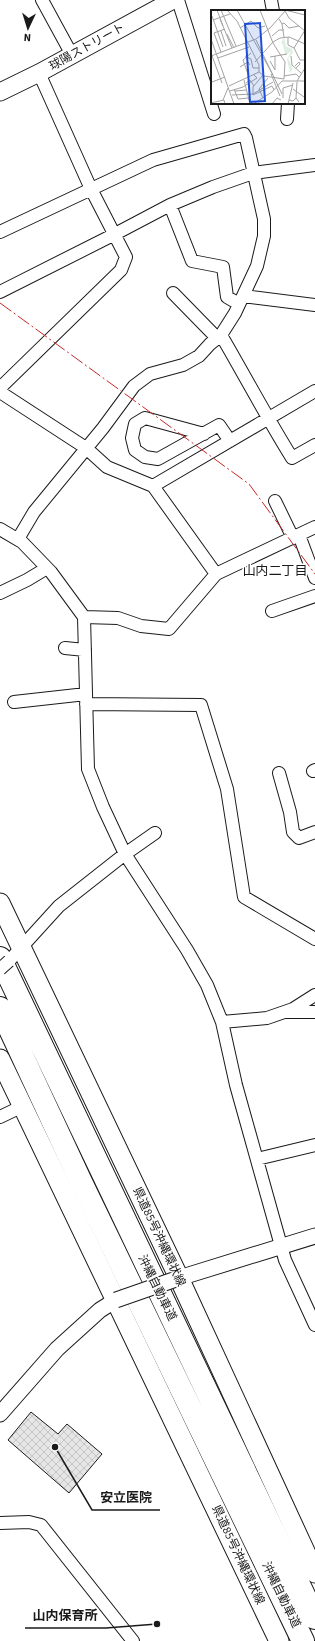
<svg xmlns="http://www.w3.org/2000/svg" width="315" height="1641" font-family="'Source Sans 3','Noto Sans JP',sans-serif">
<defs>
<pattern id="building-cross-hatch" width="8" height="8" patternUnits="userSpaceOnUse"><rect width="8" height="8" fill="#e6e6e6"/><path d="M0 0l8 8M0 8l8-8" fill="none" stroke="#c5c5c5"/></pattern>
</defs>
<rect width="100%" height="100%" fill="#fff"/>
<path fill="url(#building-cross-hatch)" stroke="#1a1a1a" d="M31,1412L58,1434L67,1424L102,1454L69,1493L8,1440Z"/>
<g fill="none" stroke-linecap="round" stroke-linejoin="round">
<defs>
<path id="minor" d="M42,0L72,55
M178,0L214,114
M271,0L273,11
M287,119L288,103
M170,205L192,261L223,267L227,297L239,304
M0,232L153,160L244,134L246,138L264,219V236L257,266L235,313L221,335L210,344L199,356L183,365L150,374L134,386L103,428L34,512L18,539
M0,292L115,234L170,205L213,187L253,173L315,165
M173,293L217,338
M243,296L315,305
M221,335C245,376 267,418 292,458L315,445
M0,388L121,270L126,257L91,189L39,73
M0,392L86,448L107,467L153,486
M204,434L145,418L135,424L132,438L135,450L145,457L158,459L219,425L230,441
M275,501L293,538
M0,529L22,542L51,572L84,617L88,769L103,807L125,854L187,950L207,985L222,1022L236,1085L285,1260L315,1325
M299,535L315,578
M216,574L153,486L315,391
M0,593L27,580L47,568
M272,611L315,596
M84,617L118,618L141,626L169,629L216,574L315,527
M65,648L85,650
M14,702L86,694
M86,704L201,705L227,789L244,897L315,939
M313,771L315,770
M279,773L290,812L293,832L299,838L315,832
M9,961L59,906L125,854L155,833
M288,1012H315
M222,1022L267,1018L293,1009L315,995
M0,1117L23,1106
M257,1159L315,1145
M0,1523L29,1522L41,1525L133,1641"/>
<path id="tertiary" d="M179,1278L315,1236
M0,1414L57,1349L100,1310L116,1300"/>
<path id="secondary" d="M0,92L39,73L173,0"/>
<path id="primary" d="M0,903L179,1278L315,1573
M0,1059L279,1641"/>
<path id="motorway" d="M0,958L315,1618
M0,1008L81,1182L303,1641"/>
</defs>
<use href="#minor" stroke="#1a1a1a" stroke-width="14"/>
<use href="#tertiary" stroke="#1a1a1a" stroke-width="17"/>
<use href="#secondary" stroke="#1a1a1a" stroke-width="19"/>
<use href="#primary" stroke="#1a1a1a" stroke-width="21"/>
<use href="#motorway" stroke="#1a1a1a" stroke-width="24"/>
<use href="#minor" stroke="#fff" stroke-width="12"/>
<use href="#tertiary" stroke="#fff" stroke-width="15"/>
<use href="#secondary" stroke="#fff" stroke-width="17"/>
<use href="#primary" stroke="#fff" stroke-width="19"/>
<use href="#motorway" stroke="#fff" stroke-width="22"/>
<defs>
<path id="minor-bridge" d="M0,969L9,961"/>
<path id="tertiary-bridge" d="M116,1300L179,1278"/>
</defs>
<use href="#minor-bridge" stroke="#1a1a1a" stroke-width="14" stroke-linecap="butt"/>
<use href="#tertiary-bridge" stroke="#1a1a1a" stroke-width="17" stroke-linecap="butt"/>
<use href="#minor-bridge" stroke="#fff" stroke-width="12"/>
<use href="#tertiary-bridge" stroke="#fff" stroke-width="15"/>
<path stroke="#c62828" stroke-width="1" stroke-dasharray="14 3 2 3" stroke-linecap="butt" d="M0,303L249,484L315,574"/>
</g>
<g text-anchor="middle" dominant-baseline="central" stroke-width="3" stroke-linejoin="round" paint-order="stroke">
<g font-size="12" fill="#1a1a1a" stroke="#fff">
<text transform="translate(87 47) rotate(-29)">球陽ストリート</text>
<text transform="translate(159 1237) rotate(65)">県道85号沖縄環状線</text>
<text transform="translate(157 1288) rotate(64)">沖縄自動車道</text>
<text transform="translate(238 1555) rotate(65)">県道85号沖縄環状線</text>
<text transform="translate(281 1595) rotate(64)">沖縄自動車道</text>
</g>
<g font-size="13" fill="#1a1a1a" stroke="#fff">
<text x="275" y="571">山内二丁目</text>
</g>
</g>
<g transform="translate(211 10)">
<rect width="94" height="94" fill="#fff"/>
<path d="M73,27L75,36L81,39L82,43L77,48L82,59L79,63L76,49L80,42L74,45L72,35L70,33Z" fill="#e0efe3"/>
<path fill="none" stroke="#a3a3a3" stroke-width="1" d="M6,0L12,16M10,0L25,36M16,0L26,11L48,55V62L53,66L73,69M26,0L62,65M49,0L62,33L74,52L73,69M74,0L94,5M74,1L78,8L94,21M1,6L12,37M9,9L21,38M68,9L71,14L73,13L78,18L88,16M2,10L19,4M71,14L73,27M29,18L40,11L47,18L54,16M10,21L15,36M16,24L23,38M61,26L68,20H73M77,27V35L83,38L89,50H94M0,29L23,94M45,30L71,84M83,38L94,20M10,42L3,23L14,19M0,43L11,73M0,46L45,29L59,18L75,0M34,46L40,49L42,58H48M80,46L81,55L90,63M59,47L76,44M7,48L38,37M59,51L64,60V46M44,52L62,32L69,28L78,27L94,34M84,56L88,52L89,54L85,58M29,57L37,52L39,55M60,64L69,86M52,65L42,77V85L61,76L63,80M73,66L85,64L88,67M38,67L32,50L40,43M33,70L39,94M86,71L94,58M1,72L14,67M35,73L39,70L43,76M18,76L48,62M23,79L27,89L37,88M82,79L93,87L94,84M19,81L32,77L46,68L42,64M24,81L36,80M21,85L42,84L62,72M52,88L48,79L57,68M72,88V78L82,75M85,88L86,72M12,90L17,78M78,90L82,91L85,88L88,92M0,93L13,90L14,94M42,94L61,82L71,71H94M61,94L66,88L70,90M77,94L82,73"/>
<path fill="#1d4ed8" fill-opacity="0.15" stroke="#1d4ed8" stroke-width="2" d="M49,13L54,91L39,92L34,14Z"/>
<rect width="94" height="94" fill="none" stroke="#1a1a1a" stroke-width="2"/>
</g>
<path fill="none" stroke="#1a1a1a" stroke-width="1.5" d="M55 1447L92 1510H160M157 1624L106 1628H25"/>
<g fill="#1a1a1a" stroke="#fff" stroke-width="1.5">
<circle cx="55" cy="1447" r="4"/>
<circle cx="157" cy="1624" r="4"/>
</g>
<g font-size="13" text-anchor="middle" font-weight="bold" fill="#1a1a1a" stroke="#fff" stroke-width="3" stroke-linejoin="round" paint-order="stroke">
<text x="126" y="1502">安立医院</text>
<text x="65" y="1620">山内保育所</text>
</g>
<g transform="translate(28 28) rotate(184)" stroke="#ffffff" stroke-width="3" paint-order="stroke">
<path d="M0-3L7 15L0 10L-7 15Z" fill="#1a1a1a"/>
<text y="-6" font-size="11" font-weight="bold" text-anchor="middle" fill="#1a1a1a">N</text>
</g>
</svg>
